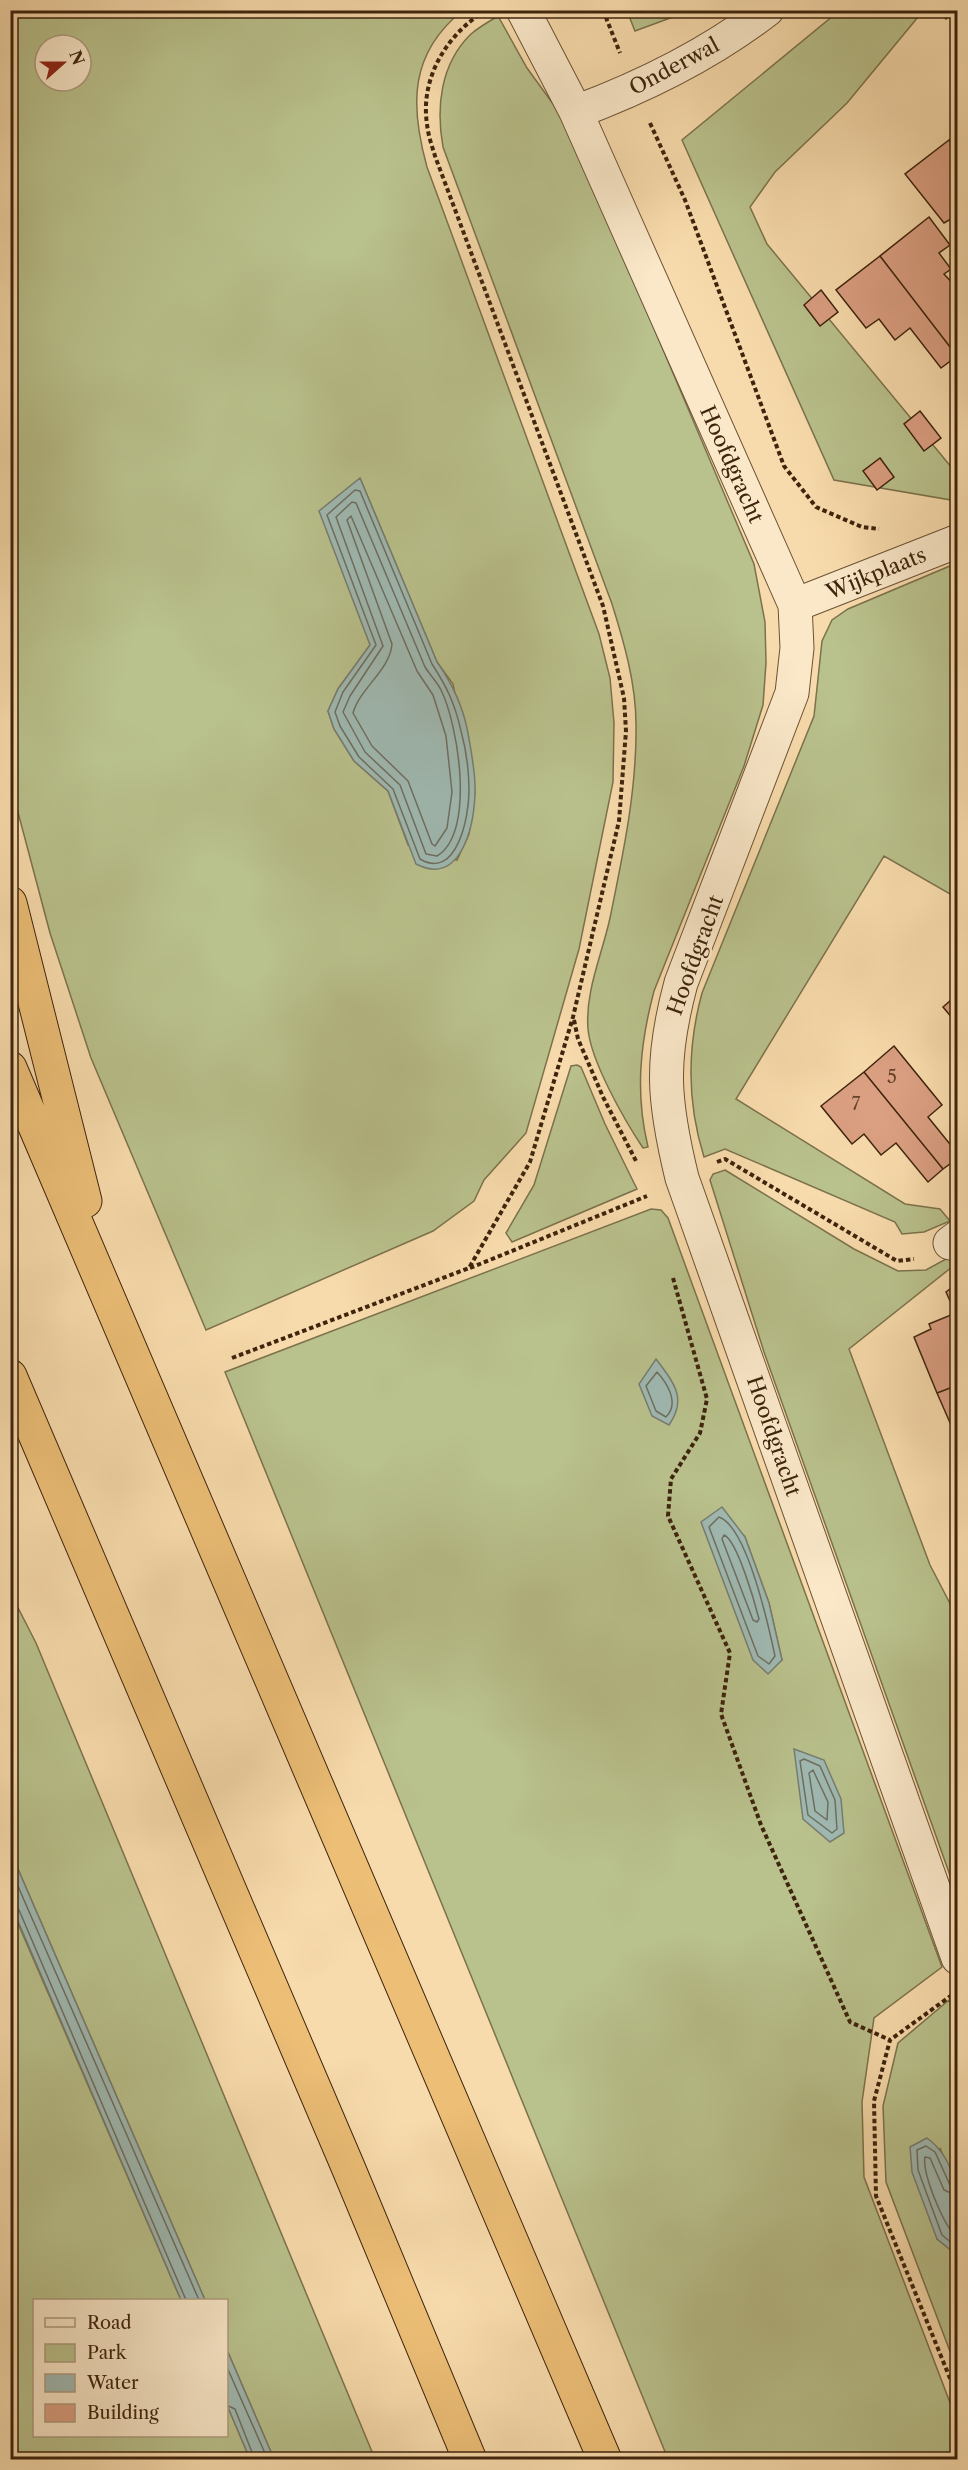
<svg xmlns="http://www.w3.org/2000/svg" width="968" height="2470" font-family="'Libre Caslon Text',serif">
<rect width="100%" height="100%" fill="#f8dbac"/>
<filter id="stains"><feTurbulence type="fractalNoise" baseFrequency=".00333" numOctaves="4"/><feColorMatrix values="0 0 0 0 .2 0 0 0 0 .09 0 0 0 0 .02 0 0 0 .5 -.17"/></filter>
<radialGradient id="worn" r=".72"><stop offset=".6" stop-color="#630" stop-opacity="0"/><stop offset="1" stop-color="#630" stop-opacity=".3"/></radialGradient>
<path fill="#b9c18c" stroke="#7c724c" stroke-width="1.5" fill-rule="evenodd" d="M10,11H462C409,54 410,106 427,167L599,634L610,678L614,723L613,782L579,949L526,1133L484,1180L474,1201L433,1231L206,1330L91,1058L50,933L11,786ZM45,45H81V81H45ZM360,478L437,662L453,684L475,792L469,834L457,860L408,845L388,791L354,761L334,729L328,711L338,689L370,645Z
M627,11H689L635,31Z
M839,11H923L847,103L775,172L750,207L767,244L957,474V501L834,480L682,140Z
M498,16L527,68L567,123L754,564L765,622L766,663L763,705L744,766L654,991C640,1044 635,1093 648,1147L643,1148C625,1121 591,1062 588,1029C585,991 602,955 610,918C623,854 637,790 636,724C636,684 624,642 612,604L443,147C436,108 440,64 471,34C479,27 490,21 498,16Z
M957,563V898L884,856L736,1099L905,1204L940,1209L950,1221L924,1232L902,1234L895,1222L725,1149L704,1157C687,1103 687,1048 702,993L814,716L822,641L832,620L848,609Z
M577,1065L581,1067L605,1124L637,1189L512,1242L506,1233L534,1185L571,1066Z
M725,1170L854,1249L898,1271L926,1270L957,1253V1263L849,1349L930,1565L957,1617V1895L764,1352L710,1180L713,1174Z
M651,1209L661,1210L668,1218L942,1967L874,2018L862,2102L864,2177L957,2421V2459H668L225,1372ZM745,1537L769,1603L782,1660H754L733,1604Z
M10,1592L36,1643L375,2459H274L227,2350L226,2300H205L11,1853Z
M10,1905L181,2300H34V2436H226L227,2405L250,2459H11Z
M949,2000L957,2025V2190L940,2148L937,2239L957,2255V2370L886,2182L883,2106L898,2043Z"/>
<path fill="#9fb9b2" stroke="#787d70" stroke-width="1.5" d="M360,478L437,662C452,683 463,706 468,733C471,751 476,774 475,793C474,826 461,887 416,864L388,791L354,761L334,729L328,711L338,689L370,645L319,511Z
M656,1359C673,1382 688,1398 669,1425L652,1416L639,1384Z
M722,1507L745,1537L769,1603L782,1660L768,1674L753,1660L701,1522Z
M794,1749L824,1760L841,1799L844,1833L830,1842L803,1819Z
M11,1853L205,2300H181L11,1905Z
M927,2138C964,2165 958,2214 957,2255L937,2239L912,2172L910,2147Z
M226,2350H227L274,2459H250L227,2405Z"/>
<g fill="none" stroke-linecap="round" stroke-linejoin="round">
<path stroke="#6e6e60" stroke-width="1.5" d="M355,490L360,491L432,664C447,687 455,704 461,731C466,749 469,773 469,791C469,816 457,881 420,859L393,789L359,757L340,726L335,712L343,692L376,645L327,515Z
M352,502L356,503L425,667C430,675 437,682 441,690C458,724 476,833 437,856L426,854L400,785L365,752L343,712L350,696L383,646L336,517Z
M351,516L417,671L433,695L446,736L452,792L447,828L435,846L432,844L408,781L372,746L353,713C360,688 390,670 392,644L347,520Z
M657,1372C667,1383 680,1403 666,1417L656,1411L646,1386Z
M719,1517C747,1527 769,1628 775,1656L769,1664L758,1656L709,1527Z
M724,1535C737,1540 755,1603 759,1619L757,1622L753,1620L722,1539Z
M804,1759L820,1766L835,1800L837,1829L832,1833L808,1815L800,1761Z
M813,1770L828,1802L827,1820L815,1811L809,1773Z
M10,1868L199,2300
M10,1905L19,1910L186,2300
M958,2188L950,2185L935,2152L926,2146L917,2150L918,2170L942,2235L958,2248
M958,2196L944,2190L930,2158L925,2157C922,2173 944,2228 958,2238
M226,2365L268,2460
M226,2405L235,2409L255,2460"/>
</g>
<path fill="#db9f82" stroke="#3e240d" stroke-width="1.5" d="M940,10H957L946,19Z
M958,133V151L949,140Z
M949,140L958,151V215L944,223L905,174Z
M929,217L950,245L939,253L951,269L944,274L958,289L957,356L880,256Z
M880,256L957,356L941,368L910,328L895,340L879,319L866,328L836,290Z
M821,290L838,312L820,326L804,305Z
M920,411L941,438L924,451L904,424Z
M880,458L894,477L877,490L863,471Z
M958,994V1025L943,1007Z
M894,1046L942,1105L928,1117L958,1154V1158L943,1169L864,1072Z
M864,1072L943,1169L928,1182L896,1143L881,1155L864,1134L852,1144L821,1106Z
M958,1283V1300L951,1303L946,1292Z
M958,1312V1385L937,1393L914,1337L931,1329L929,1324Z
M958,1385V1441L937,1393Z"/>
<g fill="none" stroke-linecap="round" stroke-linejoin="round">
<defs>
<path id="minor" d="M523,10L576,112L795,605L797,648L792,693L681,983C660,1061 663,1100 682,1178L958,1958
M576,112C643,87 710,54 767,10
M795,605L958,541
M950,1243L958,1237"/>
<path id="motorway" d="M10,903L85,1201
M10,1068L605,2460
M10,1376L348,2167L470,2460"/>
</defs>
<use href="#minor" stroke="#6c5235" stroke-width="35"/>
<use href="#motorway" stroke="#3e240d" stroke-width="35"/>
<path stroke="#3e240d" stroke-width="4" stroke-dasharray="4.5 3" stroke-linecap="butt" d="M603,10L620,53
M650,123L685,200L784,466L816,507L862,527L879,529
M574,1020L578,1039L603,1097L636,1161
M717,1162L725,1159L897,1261L914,1259
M470,1268L647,1196
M673,1278L707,1399L700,1433L671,1479L668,1516L730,1653L721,1714L761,1825L850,2022L890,2040
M232,1358L469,1268L530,1162L573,1017L619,821L626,731L624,698L603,606L435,156C432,146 428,135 427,124C420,78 447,34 485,11
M952,1995L890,2040L874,2101L876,2196L958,2398"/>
<use href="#minor" stroke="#fae8c9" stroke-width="33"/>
<use href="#motorway" stroke="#ecbe76" stroke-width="33"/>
</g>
<g text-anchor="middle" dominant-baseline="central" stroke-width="5" stroke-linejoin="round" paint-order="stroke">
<g font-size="18" fill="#65432a">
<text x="892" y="1077">5</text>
<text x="856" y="1104">7</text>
</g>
<g font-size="21" fill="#3e240d" stroke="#fae8c9">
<text transform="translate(674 66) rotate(-28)">Onderwal</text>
<text transform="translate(732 464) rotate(66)">Hoofdgracht</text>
<text transform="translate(876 573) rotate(-22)">Wijkplaats</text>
<text transform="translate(695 955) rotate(-70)">Hoofdgracht</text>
<text transform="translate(774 1436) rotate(71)">Hoofdgracht</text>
</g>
</g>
<rect width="968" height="2470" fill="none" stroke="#f8dbac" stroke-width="36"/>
<rect x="12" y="12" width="944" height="2446" fill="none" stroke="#3e240d" stroke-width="3"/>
<rect x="18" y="18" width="932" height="2434" fill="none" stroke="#3e240d" stroke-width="1.5"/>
<rect x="33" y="2299" width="195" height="138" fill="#fae8c9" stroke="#af9a7e" stroke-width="1.5"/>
<rect x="45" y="2318" width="30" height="9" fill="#fae8c9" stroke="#af9a7e" stroke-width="1.5"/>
<text x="87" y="2329" font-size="18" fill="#3e240d">Road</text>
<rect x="45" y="2344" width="30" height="18" fill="#b9c18c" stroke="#af9a7e" stroke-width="1.5"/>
<text x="87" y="2359" font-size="18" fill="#3e240d">Park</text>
<rect x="45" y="2374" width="30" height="18" fill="#9fb9b2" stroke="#af9a7e" stroke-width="1.5"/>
<text x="87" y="2389" font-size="18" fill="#3e240d">Water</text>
<rect x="45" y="2404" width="30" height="18" fill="#db9f82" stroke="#af9a7e" stroke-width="1.5"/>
<text x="87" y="2419" font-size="18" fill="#3e240d">Building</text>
<g transform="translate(63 63) rotate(69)"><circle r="28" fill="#fae8c9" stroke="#af9a7e" stroke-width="1.5"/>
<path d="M0-4.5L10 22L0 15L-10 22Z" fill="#8f2418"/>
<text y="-9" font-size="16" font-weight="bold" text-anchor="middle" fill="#3e240d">N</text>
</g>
<rect width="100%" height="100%" filter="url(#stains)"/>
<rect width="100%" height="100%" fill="url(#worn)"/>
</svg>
